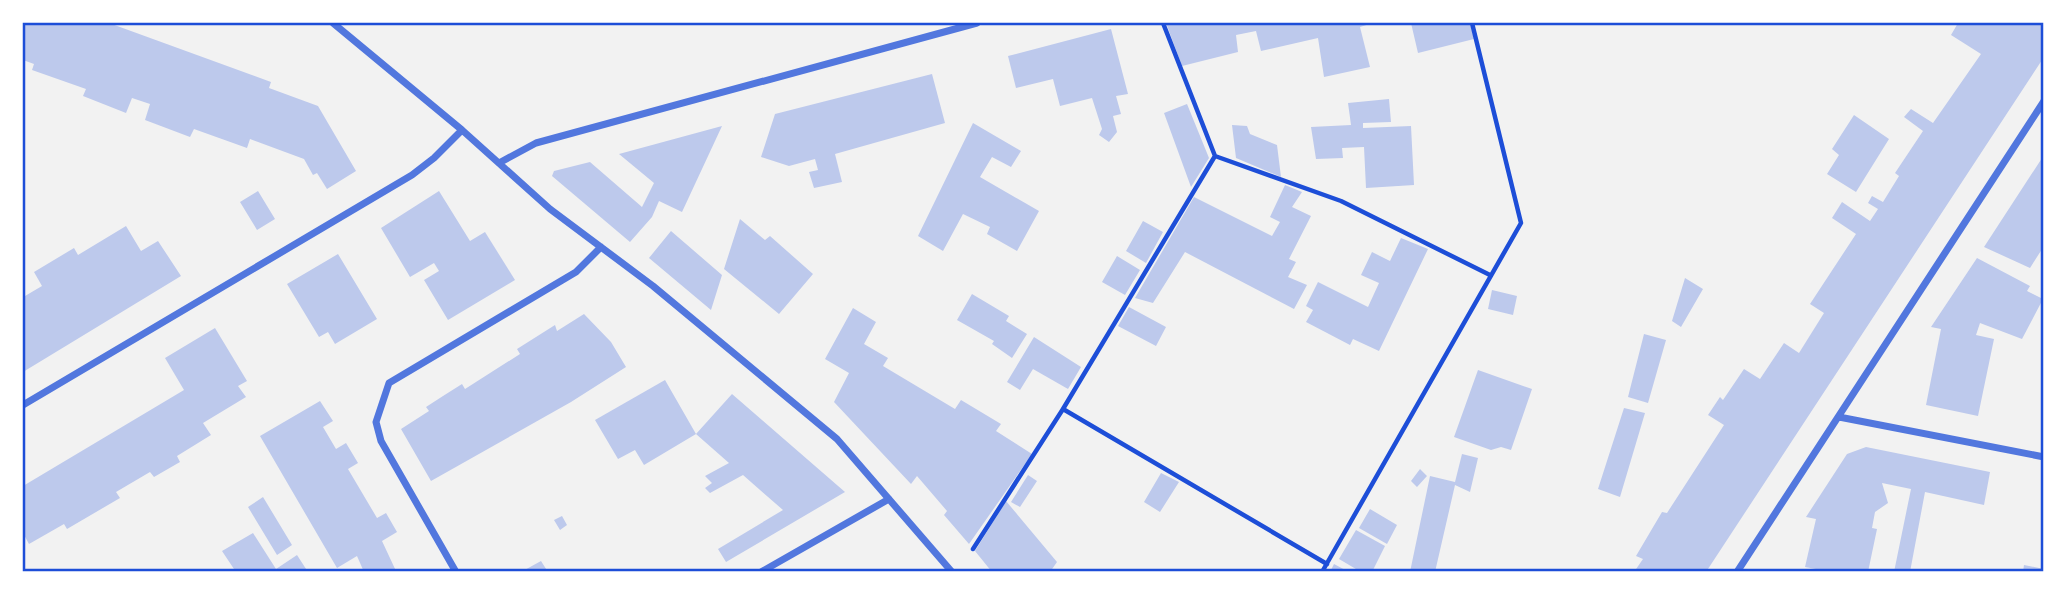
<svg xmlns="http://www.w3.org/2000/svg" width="2067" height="595" font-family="'Source Sans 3',sans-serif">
<rect width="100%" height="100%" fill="#f2f2f2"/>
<path fill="#bdc9ec" d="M23,23H109L271,82L269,88L318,106L356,171L327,189L317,173L313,175L304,159L250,139L247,148L194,129L190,137L145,120L150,104L132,98L126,113L83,96L86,89L32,70L34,64L23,60Z
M1166,23H1373L1360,27L1370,67L1324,77L1318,38L1261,51L1256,31L1236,35L1238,52L1182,66Z
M1411,23H1470L1474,39L1418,53Z
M1958,23H2044V57L1706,572H1634L1643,559L1636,556L1662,512L1667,513L1724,425L1708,415L1720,397L1723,400L1744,369L1760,379L1784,343L1799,353L1824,313L1810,304L1856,234L1832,218L1842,202L1870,221L1878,209L1868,203L1872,196L1883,202L1899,176L1895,173L1923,131L1904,117L1911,109L1933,123L1981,54L1951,35Z
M1111,29L1128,94L1116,96L1121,114L1113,116L1117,132L1109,142L1099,135L1102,129L1092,98L1060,106L1053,79L1016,88L1008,56Z
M932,74L945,123L835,154L842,182L814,188L809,172L818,170L815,159L789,166L761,157L775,114Z
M1389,99L1391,122L1363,123V128L1411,126L1414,185L1366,188L1364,147L1342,148L1343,158L1316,159L1311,127L1351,125L1348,103Z
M1187,104L1209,158L1191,187L1164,113Z
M1854,115L1889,139L1856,192L1827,174L1839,155L1832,149Z
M973,123L1021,151L1011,167L992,157L980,177L1039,211L1017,251L987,234L990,227L963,214L943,251L918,236Z
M1232,125L1247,126L1250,134L1277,145L1281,177L1236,158Z
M722,126L682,212L659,201L652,217L630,242L552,176L554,171L590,162L642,207L654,183L619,154Z
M2044,155V246L2030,268L1984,247Z
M1285,185L1302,192L1292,207L1311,216L1289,259L1296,262L1288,277L1307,285L1294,309L1185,252L1153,303L1135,298L1194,197L1272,236L1280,222L1270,217Z
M258,191L275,219L257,230L240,202Z
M439,191L470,241L485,232L515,280L448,320L424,280L439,271L434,263L410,277L381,228Z
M740,219L765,240L770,236L813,274L779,314L724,269Z
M1143,221L1163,232L1146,263L1126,251Z
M126,226L141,251L158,241L181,276L23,372V293L25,296L42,286L34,272L74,248L78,255Z
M671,231L722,275L711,310L649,258Z
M1401,238L1428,249L1379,351L1353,339L1350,345L1306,322L1313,310L1306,306L1318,282L1368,307L1379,283L1361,275L1372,252L1390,261Z
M338,254L377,319L335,344L328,332L319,337L287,284Z
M1117,256L1140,270L1125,295L1102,282Z
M1977,258L2030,286L2027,291L2043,299L2022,339L1980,323L1976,335L1994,339L1978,416L1926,405L1941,329L1931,327Z
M1685,278L1703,289L1681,327L1672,321Z
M1492,290L1517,296L1513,315L1488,309Z
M972,294L1009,316L1006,321L1027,334L1012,358L992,344L994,341L957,320Z
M1129,307L1166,327L1156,346L1118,326Z
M853,308L876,322L864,344L888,358L883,366L955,409L961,400L1001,424L996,431L1032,454L969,544L944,515L947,511L917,476L911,484L834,402L849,373L825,359Z
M584,314L611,342L626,367L571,402L431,481L401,429L429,411L426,407L443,396L462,384L465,389L520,354L517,349L555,325L557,331Z
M215,328L247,381L238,386L246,397L203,423L211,435L177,456L180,462L154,477L150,472L116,492L120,498L67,529L64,524L29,544L23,533V486L184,390L165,358Z
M1644,334L1666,340L1648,403L1628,397Z
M1034,337L1081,367L1068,389L1033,369L1020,390L1007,382Z
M1478,370L1532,389L1511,450L1501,447L1491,450L1454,437Z
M665,380L696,434L644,465L635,450L618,459L595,420Z
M732,394L845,492L726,562L718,549L783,510L743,475L710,493L705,488L712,483L705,476L729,463L696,434Z
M320,401L333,421L323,427L336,449L346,443L358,463L348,469L377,518L386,513L397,532L382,541L396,571L393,572H364L357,556L337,568L260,436Z
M1624,408L1645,413L1620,497L1598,489Z
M1866,447L1990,472L1984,505L1925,492L1910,572H1894L1911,489L1882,483L1888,503L1875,512L1872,528L1877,529L1868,572H1832L1805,567L1816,519L1806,517L1847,454Z
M1462,454L1478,458L1470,492L1455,485L1435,572H1410L1430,476L1455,482Z
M1420,469L1427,476L1417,487L1411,481Z
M1161,473L1179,482L1160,512L1144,502Z
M1028,475L1037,481L1020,507L1011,502Z
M263,497L292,545L277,555L248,507Z
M1006,501L1057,562L1050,572H992L975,551Z
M1370,509L1397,525L1387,544L1359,528Z
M562,516L567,525L560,530L554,520Z
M1356,530L1385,546L1372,572H1361L1339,559Z
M253,533L276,569L297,555L308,572H236L222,551Z
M541,561L548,572H521Z
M1334,564L1349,572H1330Z
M2024,565L2044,569V572H2023Z"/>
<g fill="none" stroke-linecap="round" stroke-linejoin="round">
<path stroke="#1d4ed8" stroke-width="4.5" d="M1163,23L1215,156L1341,201L1490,275
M1063,409L1327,564
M973,549L1063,409L1215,156
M1322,572L1521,223L1472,23"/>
<path stroke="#5277de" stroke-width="7" d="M333,23L462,130L550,209L653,286L837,439L952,572
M499,163L536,143L977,23
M23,405L412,175L434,158L462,130
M1839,417L2044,457
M456,572L381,441L376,422L389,383L576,272L601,247
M761,572L889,499
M1737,572L2044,101"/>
</g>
<rect width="2067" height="595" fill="none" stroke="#ffffff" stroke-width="49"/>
<rect x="24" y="24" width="2018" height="546" fill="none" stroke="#1d4ed8" stroke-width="2.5"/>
</svg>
